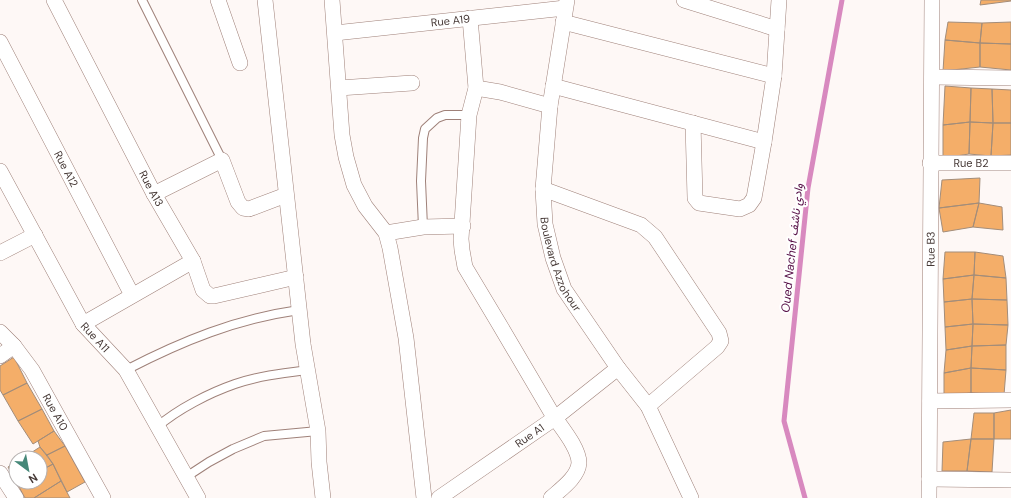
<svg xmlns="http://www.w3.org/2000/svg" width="1011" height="498" font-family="'DM Sans',Vazirmatn,sans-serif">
<rect width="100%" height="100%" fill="#fef8f6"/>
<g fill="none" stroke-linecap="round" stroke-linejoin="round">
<path stroke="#d889bf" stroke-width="5" d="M805,498L784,421L808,188L842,0"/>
</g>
<path fill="#f4ae69" stroke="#a38d7a" d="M981,0H1011V1L980,5Z
M948,22L982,23L980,43L945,40Z
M1011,22V44L980,43L982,23Z
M945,40L980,43V67L943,71Z
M980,43L1011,44V70L980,67Z
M945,86L971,88L970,122L943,125Z
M971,88L992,89L993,123L970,122Z
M992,89L1011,90V123H993Z
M970,122L993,123L991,156L969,154Z
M970,122L969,154L943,158V125Z
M993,123H1011V155L991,156Z
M980,178L979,203L939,208L942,180Z
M979,203L1002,207L1003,230L973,227Z
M979,203L973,227L943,232L939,208Z
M945,252H975L974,275L943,279Z
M975,252L1003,256L1006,278L974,275Z
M974,275L972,299L944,302L943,279Z
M974,275L1006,278L1007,300L972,299Z
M972,299L1007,300L1008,325L973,324Z
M972,299L973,324L945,327L944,302Z
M973,324L972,346L946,350L945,327Z
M973,324L1008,325L1006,345L972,346Z
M1006,345V370L971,368L972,346Z
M972,346L971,368L944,373L946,350Z
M14,357L27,383L3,395L0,390V366Z
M971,368V393L944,396V373Z
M971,368L1006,370L1004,395L971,393Z
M27,383L42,409L18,421L3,395Z
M42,409L54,431L33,444L18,421Z
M1011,410V439H994V413Z
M974,413H994V439H971Z
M54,431L65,446L47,455L40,447L38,441Z
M971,439H994L992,472L967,471Z
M971,439L967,471H942L943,442Z
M65,446L85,482L67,492L53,464L47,455Z
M40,447L53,464L40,471V458H23Z
M16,462V482L8,467Z
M53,464L61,481L34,498H25L18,485L22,482H40V471Z
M61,481L70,498H34Z"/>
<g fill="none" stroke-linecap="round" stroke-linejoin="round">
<defs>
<path id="lane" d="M142,0L222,160
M423,227L421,181L423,138L425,129L437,118L445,115H469
M126,370C182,341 236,319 299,310
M157,427C178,409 209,393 235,384C258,376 284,373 308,370
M186,477L209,462L233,449L264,436L318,431"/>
<g id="street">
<path id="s1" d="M54,0L154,194L193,261L203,290L210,296H214L296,277"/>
<path d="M218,0L240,63"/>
<path d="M265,0L303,344L318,431L319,462L323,498"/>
<path d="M332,0L342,135L346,157L354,185L365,206L386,233L390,248L406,338L424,498"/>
<path id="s2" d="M567,0L550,106L543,189L545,224L553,258L564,289L618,368L648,406L691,498"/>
<path d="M684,0L777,29"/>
<path d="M470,18L476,88L469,115L461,239L462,250L465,267C494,315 523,364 551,412C559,425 579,447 579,463C578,477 561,489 551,498"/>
<path d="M563,22L774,76"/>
<path id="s3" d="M335,33L565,8"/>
<path id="s4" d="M0,42L132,295"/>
<path d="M932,77L1011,78"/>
<path d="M553,86L764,142"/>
<path d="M339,88L412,83"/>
<path d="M476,88L500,92L550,106"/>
<path d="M693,123L695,198L699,203L740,209L749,205L754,198L764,142L774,76L779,0"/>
<path id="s5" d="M930,163H1011"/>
<path id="s6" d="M0,171L83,324L126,370L198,498"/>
<path d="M543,189L641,225L655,237L719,333L721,341L717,347L648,406"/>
<path d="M154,194L222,160L238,202L243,208L249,209L286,195"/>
<path d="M386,233L423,227L463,226"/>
<path d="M0,253L35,235"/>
<path d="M83,324L193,261"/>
<path id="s7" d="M0,332L14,346L32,370L103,498"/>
<path d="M0,356L14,346"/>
<path d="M930,401L1011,400"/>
<path d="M0,473L16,498"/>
<path d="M929,479L1011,480"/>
<path id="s8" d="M439,498L555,418L618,368"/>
<path id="s9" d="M929,498L932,0"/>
</g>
</defs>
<use href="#lane" stroke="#9f8179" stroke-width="10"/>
<use href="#street" stroke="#9f8179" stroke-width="16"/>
<use href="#lane" stroke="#fff" stroke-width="8"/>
<use href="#street" stroke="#fff" stroke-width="15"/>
</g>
<g text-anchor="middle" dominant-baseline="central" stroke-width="4" stroke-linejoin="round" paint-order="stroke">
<g font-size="11" fill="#463936" stroke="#fff">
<text stroke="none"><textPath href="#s3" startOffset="116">Rue A19</textPath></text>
<text stroke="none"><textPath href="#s5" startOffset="41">Rue B2</textPath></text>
<text stroke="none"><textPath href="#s4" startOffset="143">Rue A12</textPath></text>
<text stroke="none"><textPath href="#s1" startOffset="212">Rue A13</textPath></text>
<text stroke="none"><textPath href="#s9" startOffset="249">Rue B3</textPath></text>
<text stroke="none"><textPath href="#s2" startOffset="269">Boulevard Azzohour</textPath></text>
<text stroke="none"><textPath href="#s6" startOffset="192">Rue A11</textPath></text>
<text stroke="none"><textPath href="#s7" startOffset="98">Rue A10</textPath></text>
<text stroke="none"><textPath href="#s8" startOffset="110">Rue A1</textPath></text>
</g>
<g font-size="12" font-style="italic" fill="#571147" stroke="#fff">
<text transform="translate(792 248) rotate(-84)">Oued Nachef وادي ناشف</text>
</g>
</g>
<g transform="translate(28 470) rotate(148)"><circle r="19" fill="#ffffff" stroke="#b5b0af"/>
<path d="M0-3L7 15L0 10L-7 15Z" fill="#468879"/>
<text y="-6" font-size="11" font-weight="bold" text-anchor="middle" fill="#463936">N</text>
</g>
</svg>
